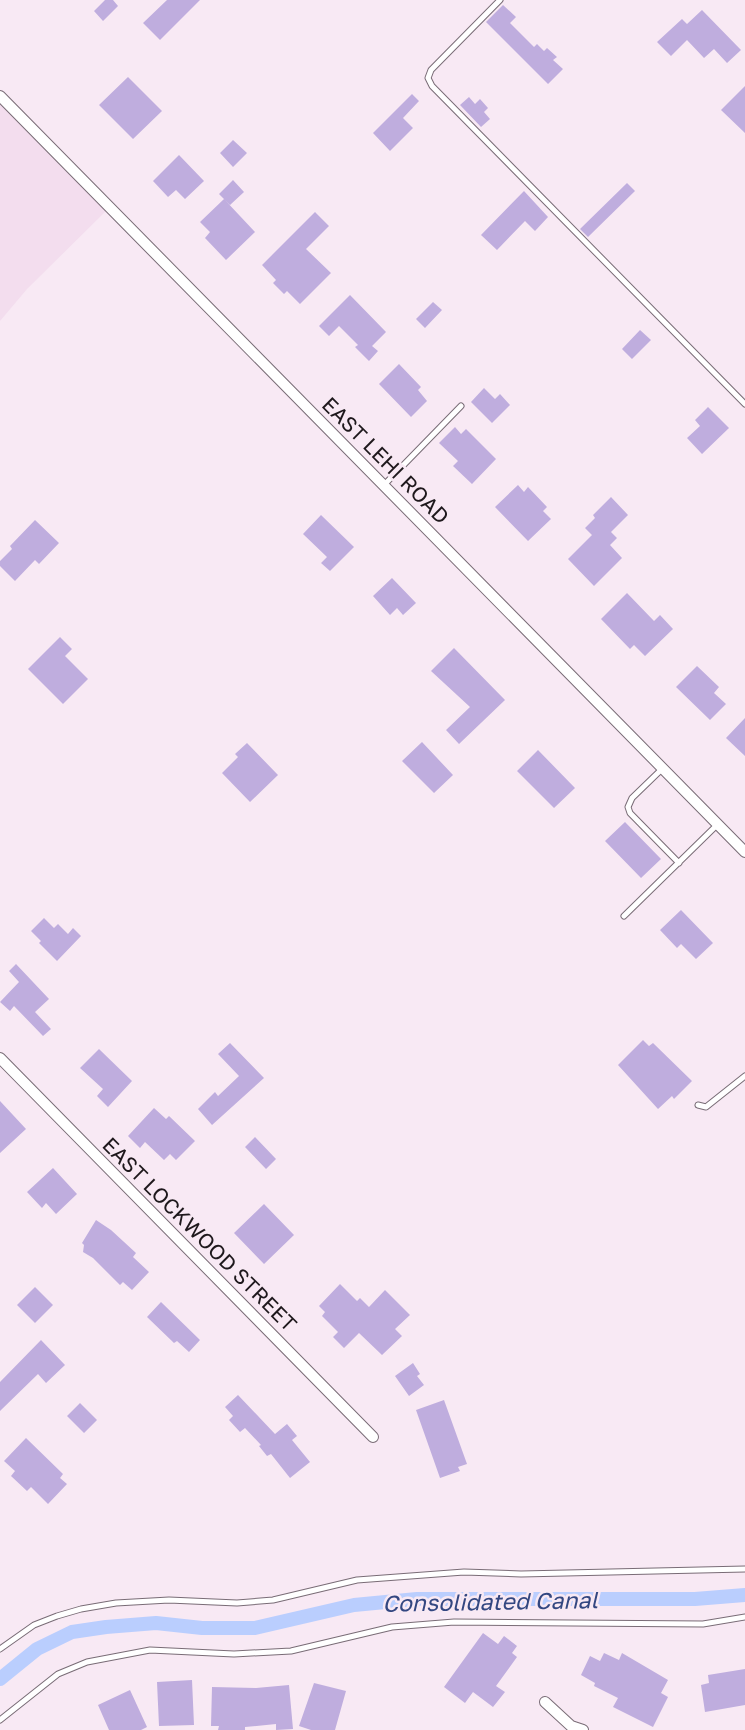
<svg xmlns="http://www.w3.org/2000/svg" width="745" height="1730" font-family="'Golos Text',sans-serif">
<rect width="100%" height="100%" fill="#f8e9f4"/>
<path fill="#f3ddee" d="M0,96L110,207L27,289L0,321Z"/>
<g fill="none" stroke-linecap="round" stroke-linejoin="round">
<path stroke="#bacefe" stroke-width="14" d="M0,1679L37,1649L72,1632L106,1627L156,1623L202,1628H255L354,1605L417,1599H695L745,1595"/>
</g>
<path fill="#bfadde" d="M105,0H113L118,6L103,21L94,11Z
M167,0H200L160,40L143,23Z
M503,5L516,17L510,23L534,47L537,44L544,51L547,48L557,57L553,60L563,69L548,84L486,22Z
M702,10L741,50L727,63L714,49L704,58L687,40L671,56L657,42L682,19L687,24Z
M128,77L162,111L133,139L99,105Z
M745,86V133L721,110Z
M412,94L419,101L403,118L413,128L390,151L373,133Z
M469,97L475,104L480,99L488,108L484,112L490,119L481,127L460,105Z
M233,140L247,153L233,167L220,153Z
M179,155L204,181L185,199L176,190L168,197L153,181Z
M233,180L244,192L230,205L219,194Z
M627,183L635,191L588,237L580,229Z
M524,191L548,217L535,231L525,221L497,250L481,235Z
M224,199L255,232L226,260L205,238L210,232L200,222Z
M315,212L329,226L306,249L331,273L300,304L287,291L284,294L273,283L276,280L262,265Z
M350,295L386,332L372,346L378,351L369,361L355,347L358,345L339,326L329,336L319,326Z
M433,302L442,310L425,328L416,319Z
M640,330L651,340L632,359L622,349Z
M399,364L421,387L418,390L427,401L411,417L379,384Z
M484,388L495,399L500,394L510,405L492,423L471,402Z
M708,407L729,428L702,454L687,438L700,426L695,420Z
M455,427L461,434L466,429L496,459L472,484L453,466L458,461L439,443Z
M518,485L524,492L528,487L547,507L543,511L551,519L528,541L495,507Z
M611,497L628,515L611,532L617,538L610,545L622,558L594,586L568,559L592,535L585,528L595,518L593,515Z
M321,515L354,547L330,571L321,563L327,557L303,534Z
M35,520L59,543L39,564L35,560L15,581L0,566V561L12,549L10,546Z
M392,578L416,603L403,615L397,608L390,615L373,596Z
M627,593L654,621L660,615L673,629L645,656L634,645L630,649L601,619Z
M60,637L72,649L65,656L88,679L63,704L28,669Z
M454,648L505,700L459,744L446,730L470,707L431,671Z
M697,666L719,687L714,693L726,704L710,720L676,687Z
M745,718V756L726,738Z
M422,742L453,775L434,793L402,761Z
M247,743L278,775L250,802L222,773L238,757L235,754Z
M538,750L575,788L554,808L517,771Z
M625,822L661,859L641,878L605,841Z
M681,910L713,943L696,959L681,944L677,948L660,930Z
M44,918L54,928L58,924L68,934L73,928L81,936L57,961L39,943L41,941L31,931Z
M16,964L49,999L35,1012L51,1029L43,1036L14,1006L10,1011L0,1002L19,982L9,971Z
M643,1040L649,1046L653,1043L692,1081L674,1099L672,1096L658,1109L618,1065Z
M230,1043L264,1078L212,1125L198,1109L215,1092L218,1096L239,1076L218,1054Z
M99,1049L132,1081L108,1107L97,1096L103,1089L80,1068Z
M0,1101L26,1129L0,1153Z
M154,1108L166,1119L169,1116L195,1141L176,1160L170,1154L164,1160L145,1142L140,1148L128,1136Z
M255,1137L276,1159L266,1169L245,1147Z
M53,1168L77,1194L56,1214L46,1203L42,1208L27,1192Z
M264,1204L294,1235L264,1264L234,1233Z
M96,1220L111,1230L136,1253L133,1257L149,1272L132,1290L123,1282L120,1285L93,1258L83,1252L84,1245L82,1243Z
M340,1284L357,1301L360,1298L369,1307L385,1290L410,1315L395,1329L402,1336L382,1355L359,1333L344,1348L333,1337L338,1332L322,1316L325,1312L319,1306Z
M35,1287L53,1305L35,1323L17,1305Z
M161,1302L200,1340L189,1352L177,1341L174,1343L147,1317Z
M41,1340L65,1365L46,1383L38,1374L0,1411V1382Z
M413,1363L420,1374L417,1376L424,1385L409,1396L395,1376Z
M238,1395L275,1434L287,1424L297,1436L292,1440L310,1462L290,1478L271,1454L267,1456L259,1446L261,1445L245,1428L240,1432L229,1420L233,1416L225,1407Z
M444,1400L467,1464L458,1467L460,1471L440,1478L416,1410Z
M80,1403L97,1420L84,1433L67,1416Z
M26,1438L63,1474L60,1478L67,1484L48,1504L31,1487L27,1491L11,1476L15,1471L4,1461Z
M483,1633L498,1644L504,1636L517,1646L512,1653L517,1657L496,1686L505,1692L493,1707L473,1692L465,1703L444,1687Z
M604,1653L619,1660L622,1653L668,1680L661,1693L668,1697L653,1727L613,1707L618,1698L594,1686L595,1683L581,1675L590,1656L600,1661Z
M745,1669V1705L705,1712L701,1685L709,1683L708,1675Z
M192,1680L194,1725L159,1726L157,1682Z
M314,1683L346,1691L335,1730H311L299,1726Z
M289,1685L293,1729L276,1730V1724L245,1727V1730H218L219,1726H211L212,1687L256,1688Z
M130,1690L147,1727L141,1730H109L98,1705Z"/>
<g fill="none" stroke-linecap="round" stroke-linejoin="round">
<defs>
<path id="service" d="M500,0L431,70L428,78L432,86L745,404
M384,485L461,406
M663,768L632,798L628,807L630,813L679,863
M624,916L718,824
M698,1105L706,1107L745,1076
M0,1649L34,1625L57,1616L81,1609L116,1603L169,1600L237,1603L273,1600L357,1580L464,1572L521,1574L745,1569
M0,1720L58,1674L87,1662L150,1650L234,1654L291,1651L392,1627L454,1622L703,1624L745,1617"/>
<path id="minor" d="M0,96L745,852
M0,1058L373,1437
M545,1702L571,1726L583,1730"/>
</defs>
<use href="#service" stroke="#796c76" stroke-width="7"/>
<use href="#minor" stroke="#796c76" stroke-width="12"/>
<use href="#service" stroke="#fff" stroke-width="5"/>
<use href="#minor" stroke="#fff" stroke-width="10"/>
</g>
<g text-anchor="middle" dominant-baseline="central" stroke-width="5" stroke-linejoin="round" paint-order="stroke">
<g font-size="21" fill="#1e181c" stroke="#f8e9f4">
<text transform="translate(386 460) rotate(45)">EAST LEHI ROAD</text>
<text transform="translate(200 1234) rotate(45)">EAST LOCKWOOD STREET</text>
</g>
<g font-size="23" font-style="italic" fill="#334781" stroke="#f8e9f4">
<text transform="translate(490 1601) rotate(-1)">Consolidated Canal</text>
</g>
</g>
</svg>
